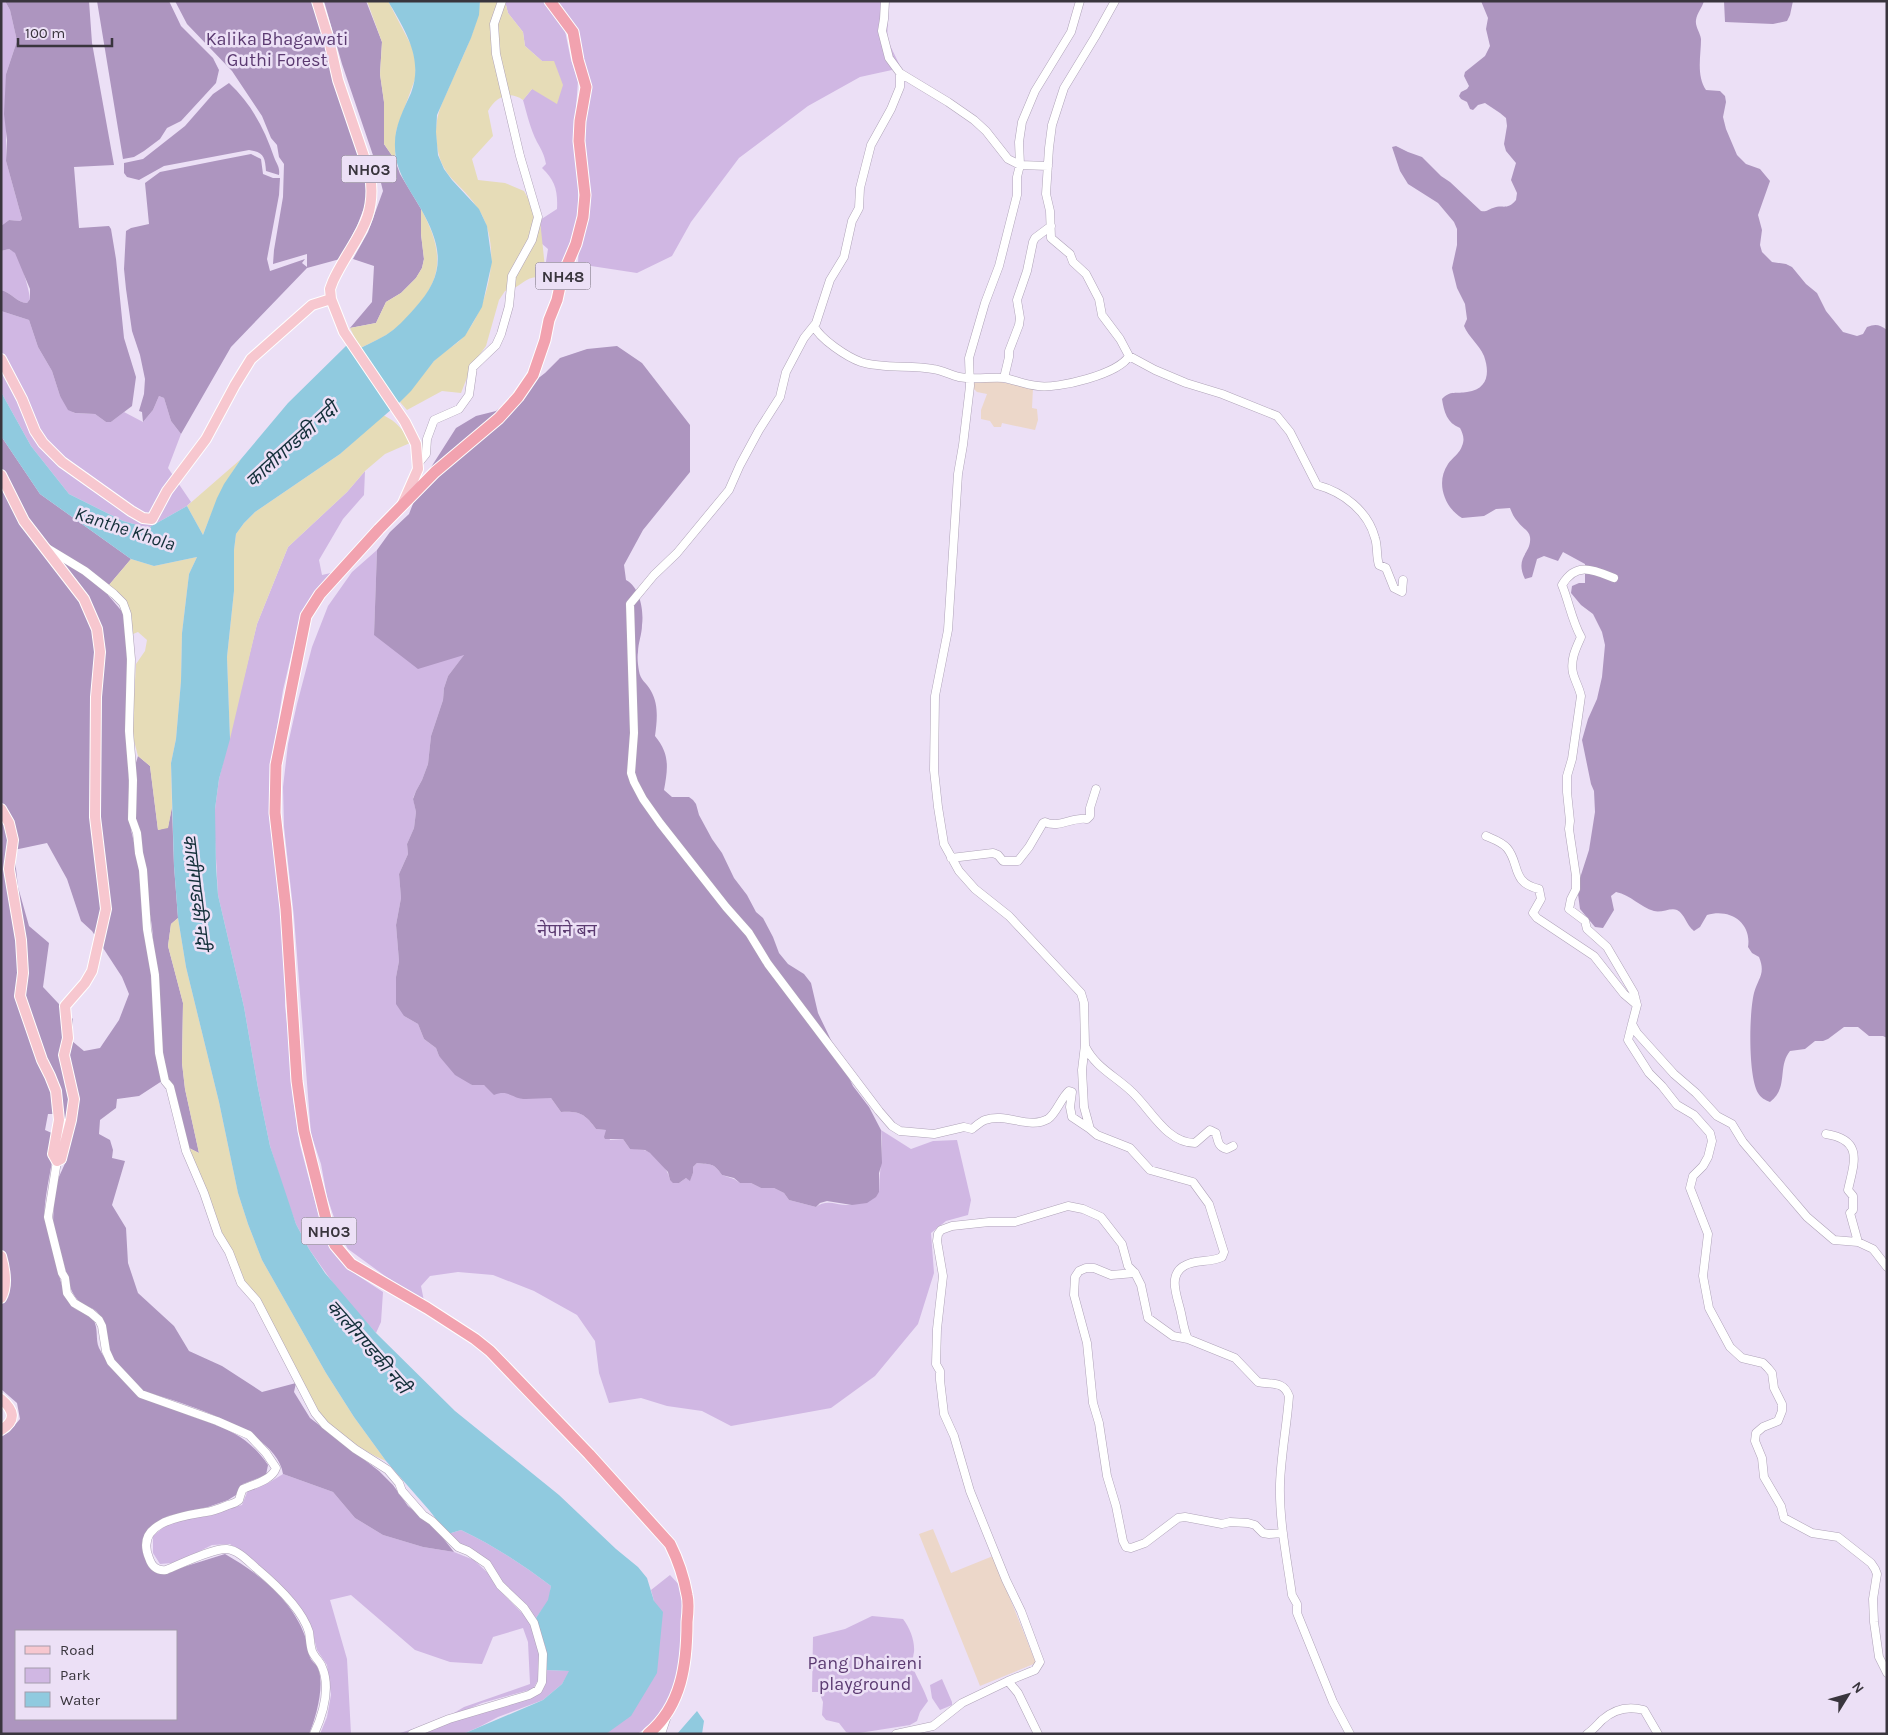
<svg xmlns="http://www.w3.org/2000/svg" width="1888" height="1735" font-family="Karla,'Noto Sans Devanagari',sans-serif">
<rect width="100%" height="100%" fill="#ece0f6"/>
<path fill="#ecd7c9" d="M985,379L1033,388L1032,408L1037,409L1038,420L1035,430L1002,423L1001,427H994L990,421L981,419V410L987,394L977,392L972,387L976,380Z
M933,1529L951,1573L993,1556L1036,1663L980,1686L919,1534Z"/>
<path fill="#d0b7e3" d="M1,1H5L10,10L17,41L6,74V161L22,219L20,221L9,220L1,226Z
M505,1H543L556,14L564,26L571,60L578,81L574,135L578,181V218L565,257L557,271L545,268L548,249L541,243L540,220L557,209C558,191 555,180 542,168L546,164C544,154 542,151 537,142C530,128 527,114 523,100L532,89L542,61L525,46L523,32L508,13Z
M554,1H889L887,39L901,68L860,77L808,106L739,158L691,222L672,256L637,273L578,264L583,138L590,87Z
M9,249C10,250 15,252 16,253C20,257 30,293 30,299L27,303C17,303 11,292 1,290V251Z
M1,311L29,320L38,347L52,371L60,396L74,413L95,414L106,422H111L124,412L143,422L153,410L159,396L164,398L171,421L181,434L168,468L191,502L187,506L148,528L123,521L69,494L31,446L1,392Z
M365,471L364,495L343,519L319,560L322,575L335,572L300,618L283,690L271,766L269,813L285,947V1006L290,1049L293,1099L300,1145L320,1220L336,1256L357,1275L383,1292L381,1322L376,1333L340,1293L309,1249L296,1224L285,1194L270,1146L258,1088L244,1007L218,895L215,840V809L219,779L257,624L288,547L347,492Z
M377,550L374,635L465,654L448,676L444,688L443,700L431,736L428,764L422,780L416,791L413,798L416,812L414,828L407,844L408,854L399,874L401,898L396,925L399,961L396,977L404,1016L418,1024L424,1039L436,1048L439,1056L472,1085H484L524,1099L535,1097L551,1098L561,1112C580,1111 585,1114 596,1129L606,1130L610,1140L623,1139L630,1149C635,1149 642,1149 647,1151C657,1156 668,1169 670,1180L679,1183L686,1178L690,1180L693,1173V1167L697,1163C711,1165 713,1162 722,1175L734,1179L740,1183H751L761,1188H774L784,1193L789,1200L816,1207C828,1197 840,1208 854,1204C862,1201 871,1196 879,1192C879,1171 884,1152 881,1130L911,1149L933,1141L957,1140L971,1200L968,1215L946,1221L931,1233L934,1273L918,1324L875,1376L831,1408L731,1426L702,1411L667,1406L641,1398L609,1403L599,1373L595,1341L577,1315L534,1291L493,1275L458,1272L430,1276L421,1286L424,1301L385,1276L348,1249L340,1235L327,1197L321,1164L311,1134L294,917L284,827L283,787L288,744L297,704L312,647L328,606L352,572Z
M283,1474L333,1492L355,1518L383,1535L423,1547L454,1552L474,1560L490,1575L497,1588L529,1620L540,1656L538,1680L533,1689L482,1703L411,1734H397L444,1719L464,1707L530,1684L528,1642L523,1628L493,1637L482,1664L450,1662L415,1650L351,1595L330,1600L347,1659L351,1734H320L327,1717L331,1695L327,1665L317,1650L311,1627L293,1599L273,1577L230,1544L212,1545L194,1554L172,1563L160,1564L153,1553V1536L166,1525L242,1505L248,1490L270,1482Z
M461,1530C493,1545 523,1565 551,1586L549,1600L536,1618L502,1583L499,1578L457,1544L448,1534Z
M670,1575L682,1588C683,1630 686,1697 649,1725C645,1727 641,1733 636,1734C628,1735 615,1734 606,1734L609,1731L654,1601L651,1590Z
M872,1616L903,1619C910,1628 915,1641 914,1652C913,1657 912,1663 913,1668C918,1680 924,1689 928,1701L920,1712L917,1721L910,1725L853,1734L846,1732L839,1723L826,1720L822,1715L823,1702L819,1692H812L813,1637L845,1629Z
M545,1670L570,1671L562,1684L543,1700L498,1717L479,1727L463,1734H423L457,1719L538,1693Z
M942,1679L952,1702V1705L940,1710L932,1698L930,1685Z"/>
<path fill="#ad95bf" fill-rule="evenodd" d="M5,1H89L92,43L114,165L74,167L79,228L109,226L111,229L116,259L124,338L136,377L132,406L111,422H106L95,414L75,413L68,410L60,396L52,371L38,347L29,320L1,311V290C11,292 17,303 27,303L30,299V289L15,253L9,249L1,251V226L9,220L20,221L22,219L6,161L7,140L4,114L6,74L17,41L10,10Z
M97,1H169L181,26L213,58L219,70L216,83L181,121L167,128L160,139L144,151L134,157L123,159Z
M175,1H312L364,165L367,200L357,226L340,259L307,268L231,347L181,434L171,421L164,398L159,396L153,410L143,422L142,412L139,411L144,394L145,379L140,355L132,331L126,289L124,269L126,231L131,228L149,224L145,183L160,172L215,161L251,154L261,159L263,174L273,178H280L279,195L267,259L270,271L305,259L302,263L307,267V254L273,264L274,250L283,197L284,164L279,157L277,145L271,138L262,116L232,71L187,24Z
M324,1H366L382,42L380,74L384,102V144L395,160L400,174L421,209V234L424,259L422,268L416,278L401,293L386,302L376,323L350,328L372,302L374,266L353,259L368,232L383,191L377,167L342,64Z
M1481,1H1704C1702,8 1697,13 1696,20C1695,27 1700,32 1701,39C1701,56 1696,75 1706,90L1720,91L1725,96L1726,102L1723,117L1726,129L1737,155L1746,164L1760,169L1770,181L1758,215L1762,230L1760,245L1762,252L1772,262L1786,264L1792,267L1806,284L1817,293L1826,311L1843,332L1857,336L1863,334L1867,327C1875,324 1879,324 1887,330V1038L1883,1036H1869L1858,1027H1844L1828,1039L1823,1041H1815L1805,1049L1790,1051C1777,1067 1789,1088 1770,1102C1765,1100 1761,1098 1758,1093C1748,1076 1749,1013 1754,993C1758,978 1766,974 1759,957L1752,953L1748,947C1752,922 1729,908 1707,915L1700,927L1694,931C1686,925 1685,914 1677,910C1671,907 1662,913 1654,911C1640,907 1631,895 1616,892L1611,896L1614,910L1603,928L1595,927L1580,909L1578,894L1580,878L1589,850L1595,812L1594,791L1591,784L1582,740L1588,719L1597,699L1602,677L1605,645L1602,632L1593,614L1581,605L1571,593L1572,586L1579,583H1585V564L1563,552L1558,561L1544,556L1537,559L1532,577L1525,579C1514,556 1532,554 1530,537C1529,530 1522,528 1518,522C1514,518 1512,513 1510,508L1496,509L1484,516L1462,518C1445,508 1435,483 1448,464C1452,458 1460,453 1462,446C1465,439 1463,434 1460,428C1447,423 1444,412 1442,399C1450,390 1457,394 1467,392C1488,389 1490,373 1484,356C1479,344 1469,338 1464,326L1467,319L1465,304L1457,288L1452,268L1457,245V229L1454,222L1438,203L1408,184L1400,171L1392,147L1396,146L1408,152L1422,157L1441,176L1450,182L1481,211C1487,212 1487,210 1493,208C1503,204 1507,211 1516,200L1517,193L1511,180L1516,163L1506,151L1504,144L1507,126L1506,118L1500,113L1485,103L1478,105L1473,110L1470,109L1467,102L1461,99L1459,96L1461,92L1467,89L1469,86L1464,76L1465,72L1485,56L1490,46L1486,29L1488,18Z
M1724,1H1793L1790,15L1787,21L1773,24L1725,22Z
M229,83C251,103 265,130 274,157C277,165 280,167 279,175L266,171C265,157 264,152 249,150L164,166L139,180L127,177L124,173V163L143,159L185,126L213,94Z
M617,346L642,363L690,425V472L643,530L624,565L626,580C640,587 644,611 642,625C642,634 638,643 638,652C637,658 638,665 639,671C640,680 647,683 651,691C659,705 657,721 655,736C670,754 668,768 664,790L672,797H689L693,800L696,804L699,815L712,839L722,853L734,878L747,895L756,912L763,918L773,937L779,953L788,964L804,974L811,983L818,1013L853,1086L869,1107L881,1130L882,1163L879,1173V1192L876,1197L867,1203L852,1205L827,1201L820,1203L816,1207L789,1200L784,1193L774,1188H761L751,1183H740L734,1178L722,1175C713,1162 711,1165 697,1163L693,1167V1173L690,1181L686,1178L679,1183H673L670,1180L668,1172L650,1153L645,1150L630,1149L623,1139H605L604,1137L606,1130L596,1129C585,1114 580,1111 561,1112L551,1098C542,1098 534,1099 526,1099C512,1099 509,1089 494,1095L484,1085H472L455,1075L439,1056L436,1048L424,1039L418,1024L404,1016L396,1004V977L399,961L396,925L401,898L399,874L408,854L407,844L414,828L416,812L413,799L416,791L422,780L428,764L431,736L443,700L444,688L448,676L464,655L418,669L374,635L377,550L390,532L409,514L421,483L456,428L476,416L496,411L545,373L560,358L587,349Z
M1,436L40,494L131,559L109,585L108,595L125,615L128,688L127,744L131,830L142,875L155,998L162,1081L139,1096L117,1099L116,1108L100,1120L99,1134L110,1140L113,1150L112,1158L125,1161L112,1205L126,1228L128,1263L138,1293L174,1326L189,1351L222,1366L262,1392L296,1383L294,1392L310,1418L379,1471L393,1485L408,1506L436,1529L454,1552L423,1547L383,1535L355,1518L333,1492L283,1474C277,1430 180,1402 143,1391C134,1383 114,1363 110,1353C105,1339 110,1328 100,1316C96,1309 91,1308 84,1305C77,1301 73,1294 70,1287L53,1223L54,1198L58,1179L67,1159L53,1097L55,1114H48L45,1130L54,1134L48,1157L52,1161C50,1175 43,1205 45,1218C45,1224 48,1230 50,1236C55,1254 60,1291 71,1305C76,1312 88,1312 93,1319C99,1329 95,1339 99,1348C111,1373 138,1391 161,1403C203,1426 238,1421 268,1465L266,1475L243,1484L236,1495L228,1500L208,1507L168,1516L155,1523L143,1542C146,1557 148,1567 161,1574L225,1554C260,1574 295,1602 307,1642C309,1647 308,1653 310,1657C311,1661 315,1663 317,1666C326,1682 316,1718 309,1734H1V1437L9,1432L20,1419L17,1403L1,1389ZM47,843L67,879L81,921L92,931L122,977L129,994L119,1020L100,1048L84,1051L72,1041L73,1019L43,987L49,943L29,926L18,887L14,850ZM16,1631H176V1719H16Z
M138,756L150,766L158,830L168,827L172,807L174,866L178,918L171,924L168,946L183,1003L182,1063L185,1089L199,1153L189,1148L173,1085L165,1074L152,927L136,824L135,766Z"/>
<path fill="#e6dcb7" d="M367,1H388L412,47L416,65L415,79L396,131L395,160L384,144V102L380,74L382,42Z
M480,1H505L508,13L523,32L525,46L542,61H554L563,85L557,104L532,89L523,100C509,90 496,97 488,111L493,136L472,159L478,180L505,183L524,191L540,220L545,268L538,277C524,277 521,288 505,291L499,300L486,346L472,365L461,393L442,391L407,410L400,402C412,390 422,375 434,361C443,351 457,345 465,335C490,302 502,246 479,210C458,177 438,180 436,133C436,117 441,104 448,90C460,61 477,32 480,1Z
M421,209C441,246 446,275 416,307C410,314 404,322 397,327C387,336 373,342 360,348L350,328L376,323L386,302L401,293L416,278L422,268L424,259L421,234Z
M383,415C397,422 403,429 410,443L385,454L365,471L347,492L288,547L257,624L230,739L227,657L234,591V550L236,534L244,523L255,512L340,454Z
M241,459C223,485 214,506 203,535L187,506Z
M197,557L189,574L182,633L181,681L176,739L171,763L172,807L168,828L158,830L150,766L138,756L133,737V714L136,664L145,651L147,640L138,632L133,634C130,614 124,599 109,585L131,559L154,566Z
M178,918L186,967L219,1102L238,1193L248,1224L262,1260L326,1373L354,1417L386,1461C360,1450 339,1434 319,1414L242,1280L191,1161L189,1148L199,1153L185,1089L182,1063L183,1003L168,946L171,924Z"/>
<path fill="#90cadf" d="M388,1H480L479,15L471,38L437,115L436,132L438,155L444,169L452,180L479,209L487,226L492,262L482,307L465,336L434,361L411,391L400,402L340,454L255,512L244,523L236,534L234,550V591L227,657L230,739L219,779L215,809L216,866L218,895L244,1007L258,1088L270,1146L296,1224L309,1249L325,1273L376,1333L455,1411L559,1495L616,1549L638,1567L647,1578L654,1601L663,1612L657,1673L631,1716L606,1734H463L543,1700L562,1684L569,1671L545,1670L546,1649L536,1618L548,1600L551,1586C523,1565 493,1545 461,1530L448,1534L429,1510L386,1461L354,1417L326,1373L262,1260L248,1224L238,1193L219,1102L186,967L178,918L174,866L171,763L176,739L181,681L182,633L189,574L197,557L154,566L131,559L40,494L1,436V392L31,446L69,494L123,521L148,528L187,506L203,535L217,498L224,484L241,459L288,403L347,345L352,352C364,346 376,341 386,335C397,328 405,319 414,309C446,275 443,248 421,209C410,189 395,172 395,147C394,127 403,111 411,93C424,59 405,30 388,1Z
M697,1711L704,1721L702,1734H677Z"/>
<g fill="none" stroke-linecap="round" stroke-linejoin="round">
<defs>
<path id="minor" d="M885,1L884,19L882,31L889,58L900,73L948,102L974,120L986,131L1008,159L1020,165L1048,166
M1080,1L1071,32L1035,91L1022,122L1019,142L1020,165L1017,177V195L999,266L985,303L969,358L970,386L963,445L958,474L948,630L935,696L934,770L938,807L944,844L959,871L975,889L1009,916L1081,993L1084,1003L1085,1045L1082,1070L1084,1107L1090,1129L1097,1135L1130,1148L1150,1170L1193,1182L1209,1204L1224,1252L1222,1257C1209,1263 1195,1259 1184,1266C1167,1276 1178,1298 1181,1313C1183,1322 1184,1331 1188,1339
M1115,1L1095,37L1064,88L1052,125L1049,148L1046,194L1050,211L1051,238L1070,254L1073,262L1086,274L1099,299L1102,315L1120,339L1129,356
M900,73V87L891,109L871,145L860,188L859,208L852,221L844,257L830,280L816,323L804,338L786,372L780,397L759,430L740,465L729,490L677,553L654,575L630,604L634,733L631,773L634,782L643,799L660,823L726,907L749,933L768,964L879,1111L892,1126L900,1131L934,1134L964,1127L972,1129C976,1126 980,1122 985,1120C1006,1112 1029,1130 1048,1119C1056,1114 1061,1098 1069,1091L1072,1092L1070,1107L1072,1117L1090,1129
M814,326C820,339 847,357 861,362C883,369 910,365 933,369C942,370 950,375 959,377C973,380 989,377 1004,378C1015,380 1026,385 1038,386C1058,389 1119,374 1129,356L1155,370L1186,383L1222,394L1277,416L1290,432L1317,485C1343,492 1368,511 1375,538C1378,547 1376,556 1379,565L1386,568L1394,588L1402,592L1403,580
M1004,378L1009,357V351L1019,325L1020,318L1017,300L1027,271L1033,242L1035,238L1051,226
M417,465L426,454L427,439L434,420L459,409L469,395L473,367L496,345L501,334L509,306L512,276L532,240L538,217L520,156L496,54L494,24L502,1
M47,548L85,571L114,594L123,603L127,614L131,659L129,731L133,780L132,819L137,833L139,853L143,870L147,929L155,975L159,1053L165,1081L170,1087L186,1151L204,1193L218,1234L229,1252L241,1283L257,1301L315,1413L325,1425L355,1449L388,1470L399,1483L402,1491L423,1515L432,1521L458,1547L468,1551L487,1564L500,1585L524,1608L534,1623L543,1654L542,1682L538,1690L529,1695L449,1719L412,1734
M1486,836C1493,839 1502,842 1507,848C1520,863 1511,883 1539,889L1541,899L1533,913L1537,918L1594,956L1624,994L1637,1005L1634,993L1607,947L1587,929L1585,921L1569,909L1571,899L1576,889V876L1569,829L1570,821L1567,792V776L1572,759L1581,696C1579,687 1575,681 1573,673C1570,660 1576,648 1581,637C1572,621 1569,602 1562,585C1576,561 1594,570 1614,578
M951,858L993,853L998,855L1003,861H1018L1029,847L1043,823L1045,822C1058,829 1074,816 1087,819L1090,816V808L1096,789
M1637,1005L1632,1024L1637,1033L1674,1074L1696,1093L1717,1116L1732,1124L1743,1142L1807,1217L1834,1240L1858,1242L1873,1249L1887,1267
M1632,1024L1628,1040L1649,1073L1662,1086L1677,1105L1694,1115L1710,1133L1712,1141L1708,1157L1703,1166L1693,1176L1690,1188L1708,1234L1703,1276L1709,1308L1730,1347L1742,1358L1763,1363L1768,1368L1772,1373L1774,1388L1782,1404V1411L1778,1421L1763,1427L1756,1433L1755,1441L1762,1458L1764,1477L1781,1506L1784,1518L1812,1533L1838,1537L1871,1563L1875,1569L1877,1574L1873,1599L1874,1622L1879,1657L1887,1673
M1085,1046C1095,1067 1115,1076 1131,1091C1150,1108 1166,1143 1195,1143L1210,1130L1216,1133C1218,1141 1218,1147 1227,1149L1233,1146
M1826,1134C1864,1140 1854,1163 1848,1190L1853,1196V1210L1850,1213L1858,1242
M57,1161L48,1217L62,1273L65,1278L67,1293L74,1303L91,1313L99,1320L102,1326L106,1351L111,1362L141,1394L217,1421L249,1435L266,1453L276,1468C272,1480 254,1484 243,1489C241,1492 240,1497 239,1500C236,1503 232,1504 228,1505C221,1508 214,1511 206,1512C182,1516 134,1522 149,1558C152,1567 157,1571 166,1570C181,1564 213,1548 227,1549C238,1550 248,1561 256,1568C274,1583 302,1609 309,1632C310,1638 310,1645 312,1651C314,1657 320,1661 322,1667C331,1688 323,1714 314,1734
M1135,1273L1111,1275L1094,1268H1086L1079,1271L1075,1277L1074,1295L1087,1343L1093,1403L1099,1423L1107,1476L1116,1506L1123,1541L1126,1547L1131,1548L1145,1543L1178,1518L1185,1517L1222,1524L1230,1522L1248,1523L1255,1525L1263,1533L1269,1534L1283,1533
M1008,1681L1035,1670L1040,1662L1021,1611L1006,1580L970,1491L954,1436L944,1414L940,1380V1371L936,1364L937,1329L943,1276L937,1241L938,1234L941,1230L952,1226L989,1222H1015L1068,1206L1083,1209L1101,1217L1122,1244L1128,1266L1135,1273L1141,1285L1148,1318L1173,1336L1188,1339L1235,1358L1258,1382C1271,1385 1283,1380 1289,1396C1287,1425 1281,1454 1280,1484C1279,1521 1287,1559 1292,1595L1297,1604V1613L1333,1702L1350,1734
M661,1734L667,1716
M896,1734L933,1726L962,1703L1008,1681L1018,1693L1038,1734
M1587,1734C1593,1730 1597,1725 1602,1720C1614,1709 1629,1706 1644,1710L1658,1734"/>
<path id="major" d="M317,1L329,40L338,80L370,174C378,223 352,240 333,281L330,289L331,299L344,332L405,422L416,444L418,469L403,503
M1,359L22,399L35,431L43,443L62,462L131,511L143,518L152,519L167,491L206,439L235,385L251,359L312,305L331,299
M1,475L24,521L84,599L97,629L100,652L96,697L95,817L106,909L92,971L85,983L65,1006L68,1038L64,1055L74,1099L71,1120L62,1155L61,1159L57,1161L53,1154L59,1120L56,1091L50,1076L42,1060L20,996L23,973L21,940L9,869L13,840L9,823L1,809
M1,1256C5,1270 8,1286 1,1298
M1,1399C14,1410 17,1420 1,1430"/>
<path id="highway" d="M550,1L573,32L578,60L586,87L580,121L579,141L585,195L583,217L576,244L562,277L557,300L549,320L545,340L533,375L518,397L499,418L435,472L379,529L320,594L306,616L276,765L275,813L286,909L297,1081L304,1131L329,1231L335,1245L351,1264L427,1308L475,1339L490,1351L589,1454L670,1544C678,1560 684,1578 687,1595C689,1603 688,1613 687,1622C687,1663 682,1706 648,1734"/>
</defs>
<use href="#minor" stroke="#afa3b8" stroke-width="9"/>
<use href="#major" stroke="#fff" stroke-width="12"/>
<use href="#highway" stroke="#fff" stroke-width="13"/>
<use href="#minor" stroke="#fff" stroke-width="8"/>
<use href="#major" stroke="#f7c7cf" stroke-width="10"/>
<use href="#highway" stroke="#f2a2af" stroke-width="11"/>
</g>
<g text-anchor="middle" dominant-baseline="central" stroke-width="5" stroke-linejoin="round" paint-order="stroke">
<g fill="#ece0f6" stroke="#6f6874" stroke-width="1">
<rect x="341.5" y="155.5" width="55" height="27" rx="4"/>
<rect x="535.5" y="262.5" width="55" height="27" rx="4"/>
<rect x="301.5" y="1217.5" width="55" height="27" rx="4"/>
</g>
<g font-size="16" font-weight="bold" fill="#39353d">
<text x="369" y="169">NH03</text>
<text x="563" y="276">NH48</text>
<text x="329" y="1231">NH03</text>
</g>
<g font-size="18" fill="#5b3a71" stroke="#ece0f6">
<text x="277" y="39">Kalika Bhagawati<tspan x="277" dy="21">Guthi Forest</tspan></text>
<text x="567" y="930">नेपाने बन</text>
<text x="865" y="1663">Pang Dhaireni<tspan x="865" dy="21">playground</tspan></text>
</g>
<g font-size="19" font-style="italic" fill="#132f39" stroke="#ece0f6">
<text transform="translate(292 445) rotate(-42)">कालीगण्डकी नदी</text>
<text transform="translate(125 529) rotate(18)">Kanthe Khola</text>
<text transform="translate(196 892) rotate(83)">कालीगण्डकी नदी</text>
<text transform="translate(368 1347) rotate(49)">कालीगण्डकी नदी</text>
</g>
</g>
<rect width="1888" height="1735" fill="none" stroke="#39353d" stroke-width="5"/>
<rect x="15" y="1630" width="162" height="90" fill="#ece0f6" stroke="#a49cac"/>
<rect x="25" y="1646" width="25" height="8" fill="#f7c7cf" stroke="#a49cac"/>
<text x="60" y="1655" font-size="15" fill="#39353d">Road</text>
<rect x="25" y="1668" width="25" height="15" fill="#d0b7e3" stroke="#a49cac"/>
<text x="60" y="1680" font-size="15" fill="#39353d">Park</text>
<rect x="25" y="1692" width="25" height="15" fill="#90cadf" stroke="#a49cac"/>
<text x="60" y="1705" font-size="15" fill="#39353d">Water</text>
<g transform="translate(1848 1695) rotate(53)" stroke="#ece0f6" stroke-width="4" paint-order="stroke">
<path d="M0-4L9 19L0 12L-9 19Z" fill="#39353d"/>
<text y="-8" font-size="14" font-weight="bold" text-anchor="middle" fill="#39353d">N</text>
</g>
<path d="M18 38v8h94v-8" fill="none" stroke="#39353d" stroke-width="2.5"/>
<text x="25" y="38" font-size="15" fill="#39353d" stroke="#ece0f6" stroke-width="4" paint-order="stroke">100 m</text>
</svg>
